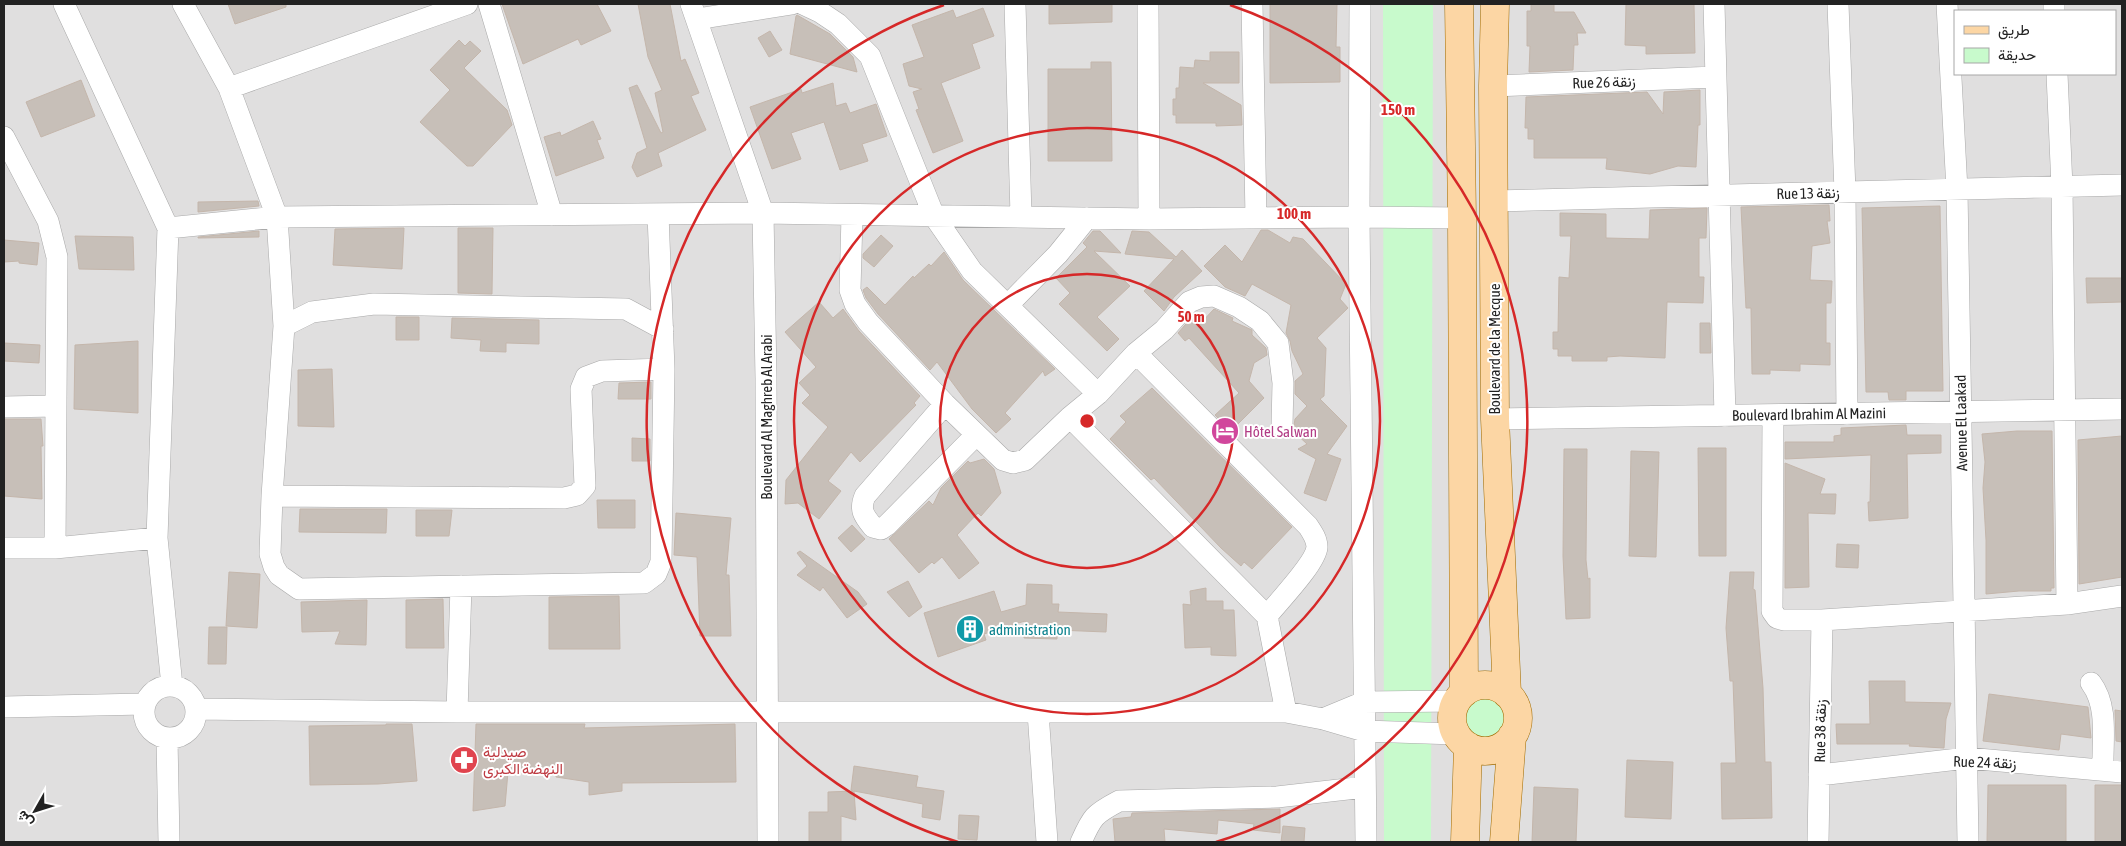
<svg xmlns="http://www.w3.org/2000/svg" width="2126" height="846" font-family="'Asap Condensed',Vazirmatn,sans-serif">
<rect width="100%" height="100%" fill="#f2efe9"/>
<path fill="#e0dfdf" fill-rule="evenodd" d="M4,4H2122V842H4ZM1955,11H2115V74H1955Z"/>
<path fill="#c8facc" d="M1383,4H1433L1431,842H1384Z
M1463 718a21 21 0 1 1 42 0a21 21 0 1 1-42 0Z"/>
<path fill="#c7bfb8" stroke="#c4b6ab" d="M228,4H286V7L235,24Z
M502,4H597L611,31L581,45L578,39L523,64Z
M638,4H670L681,61L685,59L699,93L691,96L706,130L658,153L662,166L637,177L632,167L637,153L647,148L629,88L637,85L661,133L663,132L655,93L662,90L648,57Z
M1049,4H1112V22L1049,24Z
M1270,4H1337L1336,47H1340V82L1270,83Z
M1531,4H1554V12H1574L1586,33H1577L1578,45H1574L1573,70L1529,72L1530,46H1527V11H1531Z
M1626,4H1694L1695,53L1646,54V46L1625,45Z
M983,8L994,36L972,44L980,68L941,83L963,141L933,153L916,110L919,109L913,92L922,89L909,86L903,64L924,57L912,25L953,10L956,18Z
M797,15L830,34L853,57L857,72L790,54L796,16Z
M770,31L782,50L769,57L758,38Z
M459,40L465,46L470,41L481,51L464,68L507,110L512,125L473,166H467L420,122L450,90L430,70Z
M1210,52H1239V83H1203L1241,105L1242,125L1216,126V123H1176V115H1173V99H1176V88H1179L1180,67L1194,68L1195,60L1210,61Z
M1091,62H1111L1112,161H1048V69H1091Z
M81,80L95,116L41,137L26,102Z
M833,83L836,106L846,103L850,113L876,104L887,136L862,144L868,161L840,170L824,122L791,133L801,159L772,169L750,107L801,89L802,93Z
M1700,90V125H1698L1696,167L1678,166L1650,174L1606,169L1607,158H1534V139H1528V128H1525L1526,97L1647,92L1663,114L1664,92Z
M593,121L601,139L597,140L604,158L556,176L544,137L560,132L561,136Z
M258,201L259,206L198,212V202Z
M1829,205L1830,221H1827L1830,243L1812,246L1810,280L1832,281L1831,303H1826V343H1830V365L1800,364V371L1770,370V374H1752L1751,308H1746L1741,207Z
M1940,206L1943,391H1906V400H1889L1888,392H1866L1862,208Z
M1707,208L1706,238H1699V277H1704L1703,303L1667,302L1665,358L1620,356L1607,357V361H1572V356H1558V349H1553V332H1558L1559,277L1569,278L1571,236H1560V213L1606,214V238L1649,239L1650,210Z
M404,228L402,269L333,265L335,229Z
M458,228H493L492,294L458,293Z
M1261,230H1268L1290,243L1293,237L1303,239L1346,284L1340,299L1348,308L1317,338L1326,348L1324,396L1320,399L1347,426L1327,454L1341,459L1326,501L1304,493L1316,459L1298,449L1307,444L1293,431L1295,419L1307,406L1295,394V381L1303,374L1292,351L1290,341L1286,333L1291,305L1252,284L1245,296L1225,287L1204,266L1225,245L1242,262Z
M259,231V237L198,238V237Z
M1093,231H1100L1121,253L1094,251L1130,286L1097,317L1119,339L1107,351L1059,304L1070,293L1056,278L1087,247L1083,243Z
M1132,231L1149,232L1176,257L1182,250L1202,271L1174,297L1164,311L1144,291L1174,259L1125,254Z
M881,235L893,246L874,267L863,258V254Z
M75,236L133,237L134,270L79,269Z
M4,240L39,243L37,265L19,263V261L4,262Z
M944,252L963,280L1055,369L1045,376L1043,371L1005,413L1011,419L996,433L972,409L937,362L930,370L878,314L866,298L863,290L867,287L885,305L913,276L914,278L929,264L931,266Z
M2086,278H2122V302L2087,303Z
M819,302L833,318L843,309L859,331L920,396L914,403L916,405L860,462L851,452L828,481L841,491L819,519L798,503L785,504L786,480L828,427L802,403L810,395L799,383L816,367L785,332Z
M1214,309L1233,318L1232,321L1252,330V335L1266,348L1267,355L1254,363L1249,381L1264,398L1231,431L1215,415L1239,393L1189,338L1185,341L1178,333L1192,317L1199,325Z
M396,317H419V340H396Z
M452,318L539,320V344L506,343V352L480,351L481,340L451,338Z
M1700,323H1710L1711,353H1700Z
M138,341V413L74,409L75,345Z
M4,343L40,345L39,363L4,361Z
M332,369L334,427L298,426V370Z
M651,382V399H618L619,383Z
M1152,388L1292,527L1252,569L1244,562L1241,566L1221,548L1154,478L1151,480L1110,439L1126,422L1120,416Z
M4,419H41L43,446H41L42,499L4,496Z
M1906,425L1907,435H1941V453L1907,454L1908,518L1869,521L1868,502H1870L1871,455L1785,459V442H1834V436L1841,435V428Z
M2017,431H2052L2054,588H2051V591H2019L1986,594V540L1983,488L1985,462L1982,434Z
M2122,436V577L2079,584L2078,440Z
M632,438L650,439V461H632Z
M1698,448H1726V556H1699Z
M1564,449H1587L1586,560L1588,579L1590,578V618L1566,619L1563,556Z
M1631,451L1659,452L1656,557L1629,556Z
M984,459L994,469L1001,493L981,516L978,513L957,535L979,563L959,579L942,557L934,564L932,562L919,573L889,539L929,501L933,505L941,488L968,461L970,463Z
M1785,463L1825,479L1820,494H1836L1835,514L1808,513L1809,587L1785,588Z
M597,500H635V528H598Z
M300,509H387L386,533L299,532Z
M416,510H452L449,536H416Z
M676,513L731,518L726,575H729L731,636H700L697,557L674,555Z
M852,525L865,539L851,552L838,538Z
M1837,544L1859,545L1858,568L1836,567Z
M800,551L858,592L867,604L847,618L823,587L820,591L797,575L807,566L797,553Z
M229,572L260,574L257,628L226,626Z
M1730,572H1754L1753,589L1755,590L1763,688L1765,762H1771L1772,818L1722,819L1721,763H1736L1733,681H1730L1726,628Z
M908,581L922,607L909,617L887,592Z
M1027,584L1052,585V604H1059L1058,612L1107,614L1106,632L1057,630V639L1024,638L1025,621L984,634L986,640L938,657L924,613L994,591L1001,612L1026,605Z
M1206,588V601H1223V610H1234L1236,656L1211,655V647L1185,648L1183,604L1191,605L1190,591Z
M619,596L620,649H549V597Z
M443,599L444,648H406V600Z
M367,600L366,645L335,644L340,631L302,632L301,602Z
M209,627H227L226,664H208Z
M1869,681H1905V702L1951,703L1946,719L1944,748L1909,746L1910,744H1837L1836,724H1870Z
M1989,694L2088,707L2091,738L2061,734L2059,750L1983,741Z
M2115,710L2122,711V742L2116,741Z
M386,724H412L417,781L378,784L310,785L309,726L386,725Z
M476,724H585L584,728L735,724L736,782L622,783V791L589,795V782L556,777V775L508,772L505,806L473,811Z
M1627,760L1673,762L1671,819L1625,817Z
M854,766L918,776L916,787L944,791L940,820L922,817L923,804L854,791L856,820L841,816V842H809V812H828V792L853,791L851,790Z
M1988,785H2066V842H1987Z
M2095,785H2122V842H2095Z
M1534,787L1578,789L1576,842H1532Z
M1280,809V833L1253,830L1254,824L1218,820L1217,834L1164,829L1165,842H1115L1113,819L1131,817L1132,813Z
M959,815L979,816L977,840L958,839Z
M1283,826L1305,828L1304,842H1281Z"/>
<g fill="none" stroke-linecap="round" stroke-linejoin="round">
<defs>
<path id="minor" d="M64,4L168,228L157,538L172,686
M183,4L229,88L467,4
M489,4L552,215
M691,4L763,213L766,378L768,842
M803,4L820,12L838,24L870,56L934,216L972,271L1098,394
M1015,4L1021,216
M1148,4L1149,219
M1252,4L1256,218
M1360,4L1359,217L1366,842
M1714,4L1725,416
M1838,4L1845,192L1847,414
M1947,4L1957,190L1968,842
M2054,4V11
M697,19L792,4
M2057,74L2062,187L2067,604
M1493,86L1715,77
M229,88L277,217L284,326L272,496L270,554L274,567L279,575L299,589L644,583L656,574L661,562L664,369L658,214
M4,137L48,221L57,257L55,548
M1494,201L2122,185
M852,216L850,290L855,304L868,322L945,404L1003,460L1013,463L1025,460L1070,417L1098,394L1136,353L1164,330L1189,302L1201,297L1214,296L1239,307L1260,321L1278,343L1283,383L1282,426
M168,228L277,217L763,213L1149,219L1359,217L1462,218
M1008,305L1058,254L1087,218
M284,326L312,312L374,304L626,309L663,329
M1136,353L1308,526C1312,532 1317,539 1317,547C1316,563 1278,602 1267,616
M945,404L865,496C859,510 864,516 873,527L881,529L887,525L976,435
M4,407L56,406
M1773,415L1772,611L1777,618L1784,620H1822L2067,604L2122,596
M1070,417L1267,616L1286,712
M1495,419L2122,409
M272,496L564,498L577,495L585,486L581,389L586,377L602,371L664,369
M4,548H55L157,538
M2091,683C2109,707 2102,741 2103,770
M144 712a26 26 0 1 1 52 0a26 26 0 1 1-52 0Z
M4,707L144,704
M196,709L457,712H1286L1323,719L1364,731L1456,734
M457,712L461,586
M1038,712L1047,842
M1323,719L1364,702L1456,701
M167,738L169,842
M1819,775L1967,758L2122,772
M1081,842C1092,817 1094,814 1119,801L1277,797L1365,787
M1818,842L1822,620"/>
<path id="primary" d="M1459,4L1462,218L1464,693
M1495,4L1493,86L1495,419L1507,694
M1452 718a33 33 0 1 1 66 0a33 33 0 1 1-66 0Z
M1465,842L1468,746
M1504,842L1512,736"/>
</defs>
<use href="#minor" stroke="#a9a9a9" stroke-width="22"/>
<use href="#primary" stroke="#a06b00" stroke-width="29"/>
<use href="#minor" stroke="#fff" stroke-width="21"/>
<use href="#primary" stroke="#fcd6a4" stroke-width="28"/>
</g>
<g fill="none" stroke="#d62828" stroke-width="2.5">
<circle cx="1087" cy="421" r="147"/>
<circle cx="1087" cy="421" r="293"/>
<path d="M958 842A440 440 0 0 1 944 5M1230 5A440 440 0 0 1 1216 842"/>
</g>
<defs>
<symbol id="hotel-disc" viewBox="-11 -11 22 22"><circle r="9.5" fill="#d1479c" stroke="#fff"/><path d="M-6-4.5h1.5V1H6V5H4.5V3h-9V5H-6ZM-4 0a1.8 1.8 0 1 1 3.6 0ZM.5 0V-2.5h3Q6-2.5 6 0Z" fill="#fff"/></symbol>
<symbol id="building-disc" viewBox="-11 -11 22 22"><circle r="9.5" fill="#0f9aa8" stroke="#fff"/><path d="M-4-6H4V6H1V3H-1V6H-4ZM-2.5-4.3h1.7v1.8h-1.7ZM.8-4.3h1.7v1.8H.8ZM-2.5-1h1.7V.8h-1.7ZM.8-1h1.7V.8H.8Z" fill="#fff"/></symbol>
<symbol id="pharmacy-disc" viewBox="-11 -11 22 22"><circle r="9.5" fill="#e0444e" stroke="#fff"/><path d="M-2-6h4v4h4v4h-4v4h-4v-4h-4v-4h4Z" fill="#fff"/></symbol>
</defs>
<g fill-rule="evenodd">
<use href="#hotel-disc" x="1209" y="415" width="32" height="32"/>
<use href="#building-disc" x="954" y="613" width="32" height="32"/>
<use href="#pharmacy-disc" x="448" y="744" width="32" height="32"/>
</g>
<g text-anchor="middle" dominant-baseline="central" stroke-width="4" stroke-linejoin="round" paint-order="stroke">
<g font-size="15" fill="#222" stroke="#fff">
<text transform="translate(1604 82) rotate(-2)">Rue 26 زنقة</text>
<text transform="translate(1808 193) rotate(-1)">Rue 13 زنقة</text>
<text transform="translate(1494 349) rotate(-90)">Boulevard de la Mecque</text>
<text transform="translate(1809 414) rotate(-1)">Boulevard Ibrahim Al Mazini</text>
<text transform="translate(766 417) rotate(-90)">Boulevard Al Maghreb Al Arabi</text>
<text transform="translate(1961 423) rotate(-91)">Avenue El Laakad</text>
<text transform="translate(1820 731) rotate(-89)">Rue 38 زنقة</text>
<text transform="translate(1985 762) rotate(2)">Rue 24 زنقة</text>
</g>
<g font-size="15" fill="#b23c85" stroke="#fff" text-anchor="start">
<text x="1244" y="431">Hôtel Salwan</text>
</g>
<g font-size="15" fill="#0d838f" stroke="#fff" text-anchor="start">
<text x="989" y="629">administration</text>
</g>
<g font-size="15" fill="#be3a42" stroke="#fff" text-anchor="start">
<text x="483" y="751">صيدلية<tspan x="483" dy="17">النهضة الكبرى</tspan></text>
</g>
</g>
<circle cx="1087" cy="421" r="8" fill="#d62828" stroke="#fff" stroke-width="2.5"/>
<g font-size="15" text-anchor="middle" font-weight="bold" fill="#d62828" stroke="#fff" stroke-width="4" stroke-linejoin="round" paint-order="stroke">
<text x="1398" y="115">150 m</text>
<text x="1294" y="219">100 m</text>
<text x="1191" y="322">50 m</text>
</g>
<rect width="2126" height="846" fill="none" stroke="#222222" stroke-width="10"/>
<rect x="1954" y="10" width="162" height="65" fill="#ffffff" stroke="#a7a7a7"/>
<rect x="1964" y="26" width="25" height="8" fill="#fcd6a4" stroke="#a7a7a7"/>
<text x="1998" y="35" font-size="15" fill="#222222">طريق</text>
<rect x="1964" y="48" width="25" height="15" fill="#c8facc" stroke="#a7a7a7"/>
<text x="1998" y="60" font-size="15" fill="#222222">حديقة</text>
<g transform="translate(35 811) rotate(231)" stroke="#ffffff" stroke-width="4" paint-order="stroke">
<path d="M0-4L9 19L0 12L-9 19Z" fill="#222222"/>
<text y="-8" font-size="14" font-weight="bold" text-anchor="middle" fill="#222222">ش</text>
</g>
</svg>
